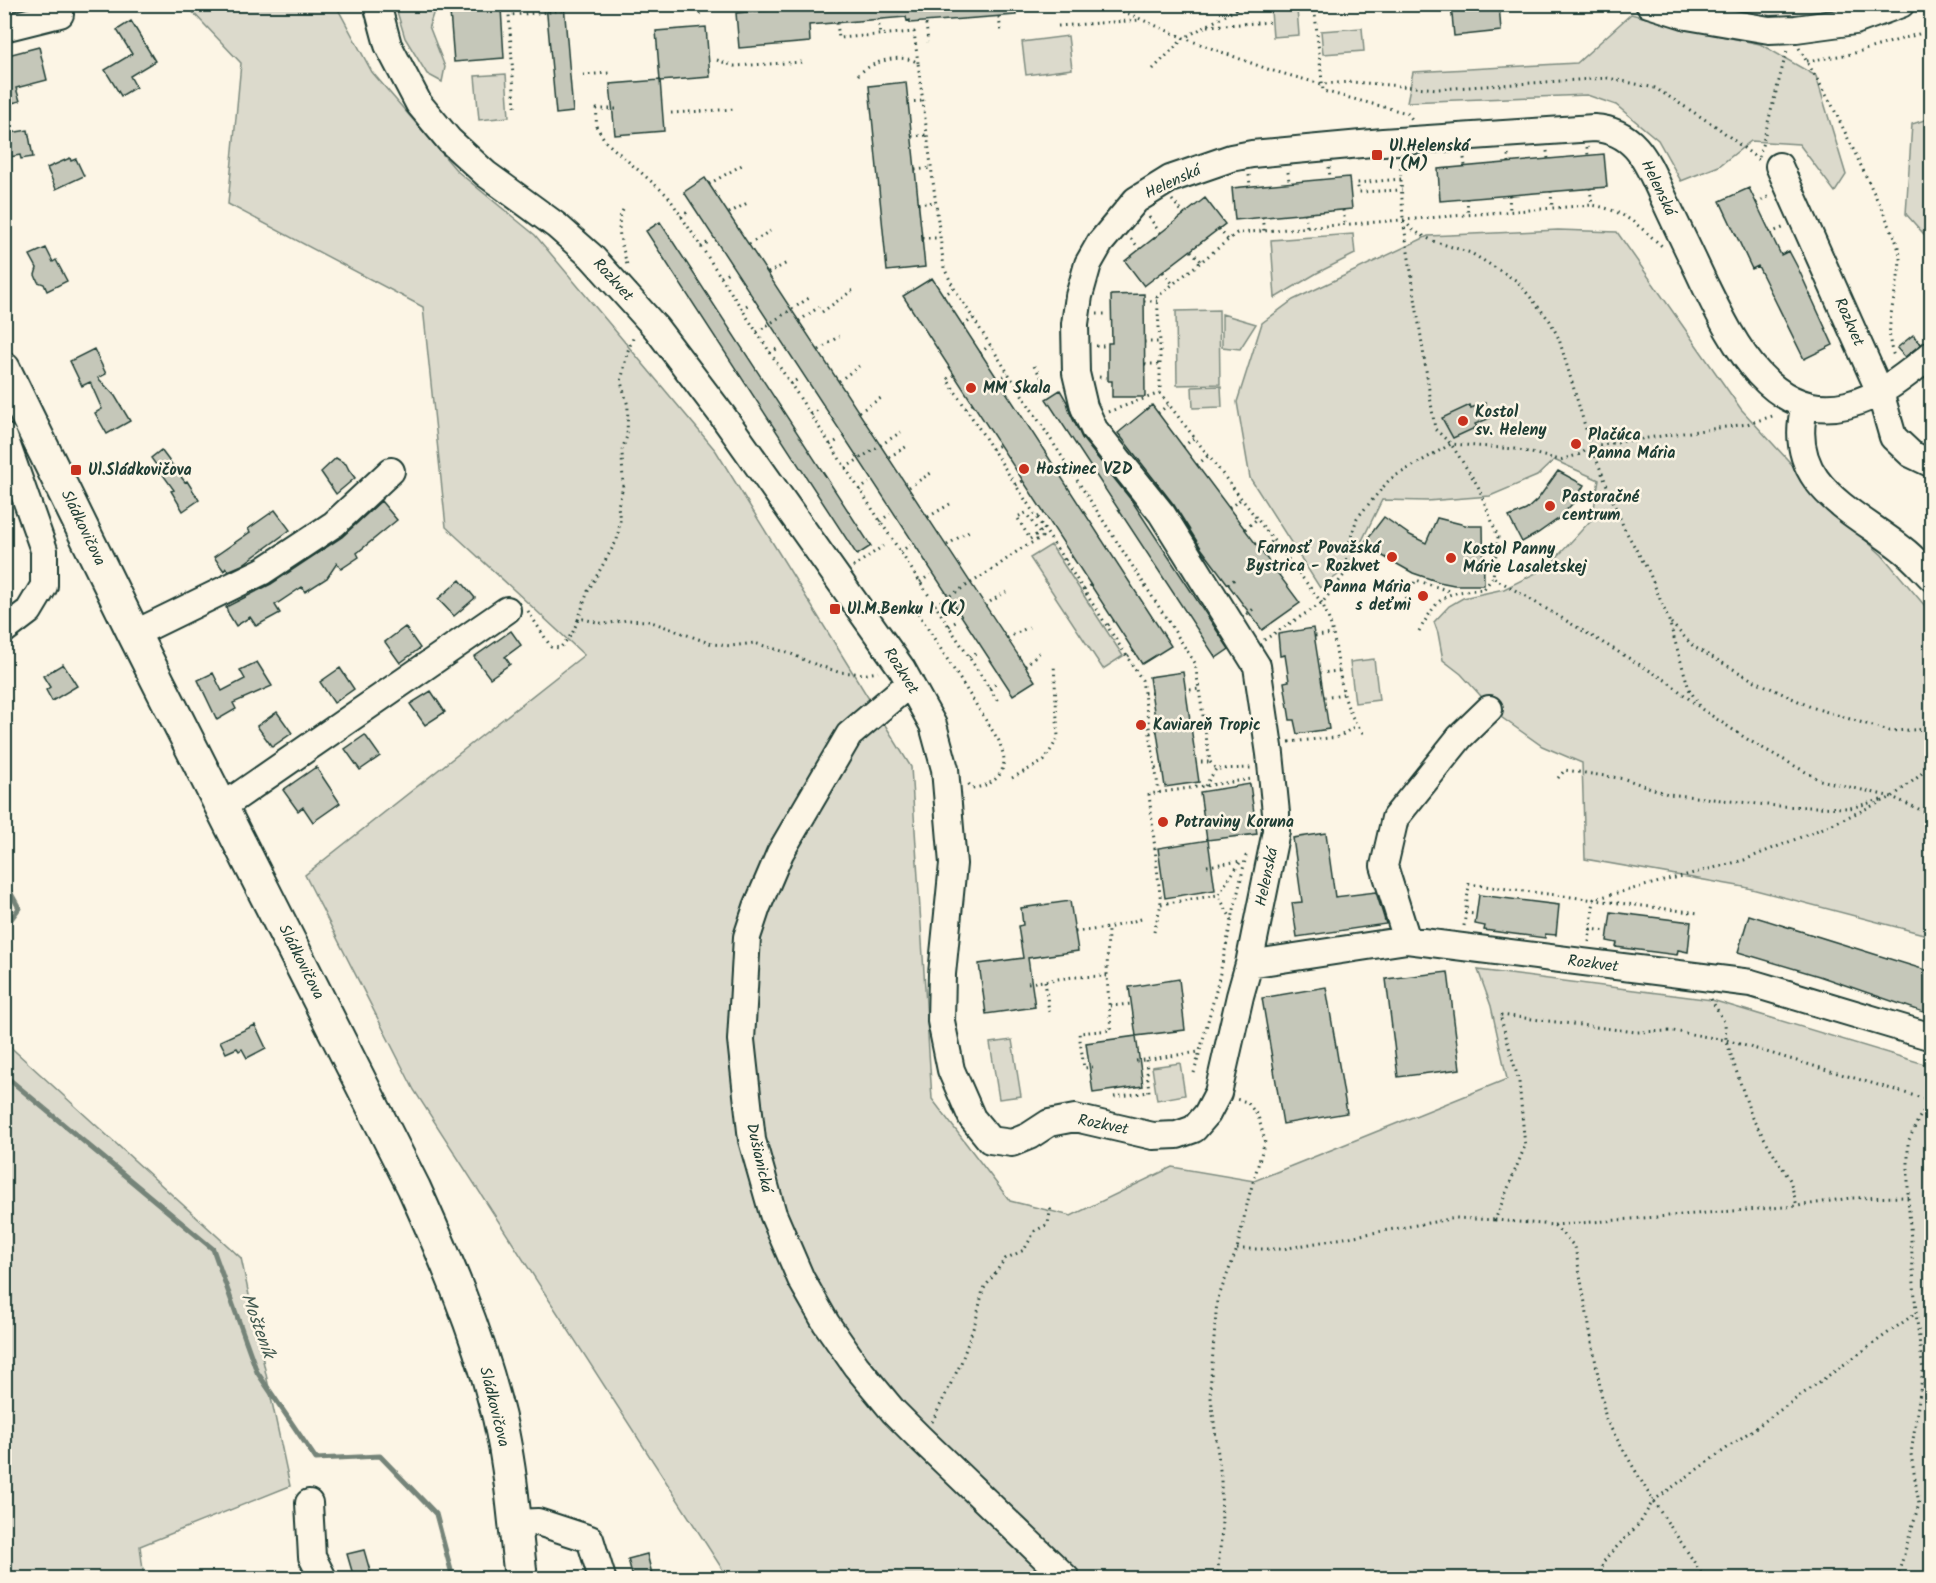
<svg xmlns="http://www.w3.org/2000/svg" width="1936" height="1583" font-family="Kalam,sans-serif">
<rect width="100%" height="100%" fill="#fcf5e5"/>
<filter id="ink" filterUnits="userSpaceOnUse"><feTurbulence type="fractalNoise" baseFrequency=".0167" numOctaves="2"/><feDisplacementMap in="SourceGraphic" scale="12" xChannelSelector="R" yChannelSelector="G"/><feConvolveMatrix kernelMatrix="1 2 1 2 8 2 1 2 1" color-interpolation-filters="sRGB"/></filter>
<g filter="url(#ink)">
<path fill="#ece7d8" d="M1123,5V4L1199,5L1144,13Z"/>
<path fill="#dcdacc" stroke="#7e8c80" stroke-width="1.5" d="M186,5H338V9L372,72L457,171L535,235L716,451L911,767L932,1099L1010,1201L1071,1216L1172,1167L1254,1181L1507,1079L1491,1006L1478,970L1712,1000L1931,1066V1578H728L414,1090L305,875L584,655L446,527L423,307L228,204L241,63Z
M395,5H436L429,26L445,67L442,82L427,74L405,38Z
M1297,9L1299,35L1273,37L1271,11Z
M1631,14L1692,30L1760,44L1816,76L1846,175L1835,192L1799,144L1751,141L1719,166L1681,181L1658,140L1616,105L1587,95L1407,102L1413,72L1577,63Z
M1362,28L1364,51L1323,54L1321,31Z
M1068,36L1072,69L1026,75L1022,42Z
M506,74L509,117L479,120L475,76Z
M1931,118H1932L1931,242L1906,214L1912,124Z
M1558,230L1617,232L1741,409L1842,519L1882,555L1931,613V936L1744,887L1585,859L1582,763L1542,746L1498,715L1461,674L1443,660L1438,633L1434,622L1449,606L1463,598L1504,589L1548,567L1592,519L1599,480L1554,460L1537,476L1490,496L1427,501L1382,500L1349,567L1320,588L1250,478L1237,402L1262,323L1293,300L1428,236Z
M1353,234L1355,254L1317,273L1275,298L1271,240Z
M1219,310L1220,384L1177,385L1176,311Z
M1222,314L1256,324L1240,349L1222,347Z
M1221,386L1222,407L1193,408L1192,387Z
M1051,545L1123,656L1103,669L1030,558Z
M1374,659L1379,700L1355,703L1350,662Z
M1012,1040L1021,1096L999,1099L990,1043Z
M5,1042L241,1258L290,1486L140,1546L144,1578H5Z
M1180,1063L1185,1095L1157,1100L1152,1067Z"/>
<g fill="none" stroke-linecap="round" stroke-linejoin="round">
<path stroke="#758479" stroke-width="5" d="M4,881L19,908L4,929
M4,1075L213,1249L257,1372L316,1459L380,1456L436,1514L453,1578"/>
</g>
<path fill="#c5c7b9" stroke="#1f3d34" stroke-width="1.5" d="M546,4H564L573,112L556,114Z
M819,4H1015L1016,15L910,23V20L907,21L906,17L809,25L810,42L739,48L736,13L819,6Z
M1451,4H1499L1501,31L1454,36Z
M501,8L504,58L454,62L450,12Z
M131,21L155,61L130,76L136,87L121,96L105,70L132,54L117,30Z
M706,27L710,77L660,81L656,31Z
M39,47L47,80L16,88L20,101L4,105V56Z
M660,80L664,131L615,135L610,84Z
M906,82L925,267L887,271L869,86Z
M28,130L33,157L21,159L20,155L4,158V134Z
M1604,154L1607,187L1440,201L1438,169Z
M70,158L71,161L76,159L84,176L56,189L47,168Z
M1349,177L1352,209L1235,220L1232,188Z
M705,178L1035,681L1013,695L684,192Z
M1749,188L1781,255L1789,251L1798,268L1833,345L1804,359L1758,266L1752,269L1720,201Z
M1205,198L1225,224L1144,286L1125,261Z
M660,222L871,546L857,555L646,231Z
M46,248L53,262L56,260L67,281L47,291L44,284L38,282L35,275L37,268L30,255Z
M932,278L1171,646L1142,664L903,296Z
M1144,294L1145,397H1112V381H1108V343H1112L1111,295Z
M1913,335L1921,344L1905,357L1897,348Z
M94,349L106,374L98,378L115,396L130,421L107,434L95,413L102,409L90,382L82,386L70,361Z
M1060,390L1067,402L1070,413L1082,438L1132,501L1229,649L1216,658L1046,399Z
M1485,403L1491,415L1489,416L1490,418L1475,424L1477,427L1453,438L1442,418L1470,405L1471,408Z
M1152,405L1300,603L1262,630L1201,548L1174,505L1118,433Z
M161,450L185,482L187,481L199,500L183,511L171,491L174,490L151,458Z
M336,458L346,464L349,470L355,478L336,494L321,472Z
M1558,471L1584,485L1574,502L1558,519L1538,533L1522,542L1509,517L1526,510L1538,499Z
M381,501L397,520L357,553L359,557L341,569L337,563L327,578L305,592L302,587L275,605L280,613L256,626L250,617L236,626L228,613L226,607L271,584L342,537Z
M275,510L290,530L242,565L228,571L226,568L224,571L214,557L250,532L248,529Z
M1384,517L1410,535L1426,543L1437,518L1469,526H1483L1484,585H1454L1439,582L1413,573L1381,555L1364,543Z
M460,580L475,598L454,616L438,599Z
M405,627L420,648L400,663L385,642Z
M1313,628L1329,729L1297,734L1294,720H1290L1284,682L1289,681L1285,655L1280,656L1278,634Z
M511,631L521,645L505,657L510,664L490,678L474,657Z
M257,662L272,686L233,703L236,709L217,720L198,680L213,673L222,691L245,679L240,670Z
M63,664L77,686L52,701L46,690L50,687L43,676Z
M340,668L354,689L334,703L320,682Z
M1183,672L1199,782L1165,787L1149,677Z
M431,691L445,712L425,725L410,704Z
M277,712L292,733L272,747L257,726Z
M365,735L380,756L360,770L345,749Z
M316,767L340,803L313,822L303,807L298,811L283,790Z
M1250,784L1257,834L1207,840L1200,792Z
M1326,833L1335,897L1376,892L1386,924L1297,937L1292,903L1302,902L1293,838Z
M1208,840L1215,890L1165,898L1158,848Z
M1479,895L1559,905L1556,935L1545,934V938L1484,930L1485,926L1475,924Z
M1070,901L1078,951L1028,958L1035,1007L986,1014L979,964L1023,958L1018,926L1023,925L1021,908Z
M1611,912L1691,922L1688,952L1678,950L1677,955L1616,947L1617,943L1607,941Z
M1749,915L1932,972V1015L1819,976L1738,952Z
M1448,972L1460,1069L1398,1077L1386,979Z
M1179,979L1185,1030L1136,1036L1143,1086L1093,1093L1086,1043L1136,1036L1129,987Z
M1326,987L1347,1113L1283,1124L1262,998Z
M255,1025L266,1048L247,1058L242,1049L239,1051L237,1048L226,1053L220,1041Z
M364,1550L372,1578H354L347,1554Z
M647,1554L653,1578H633L628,1559Z"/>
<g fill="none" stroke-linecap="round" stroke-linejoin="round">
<defs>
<path id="minor" d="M377,4L388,45L419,104L449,140L486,174L557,226L591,256L656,328L722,415L902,669L933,725L945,769L953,864L942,974L941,1021L951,1070L972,1118L990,1140L1012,1143L1029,1136L1049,1123L1075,1118L1153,1136L1177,1135L1194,1129L1207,1114L1218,1093L1240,996L1249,964L1276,831V813L1270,754L1257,666L1162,514L1094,429L1084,407L1076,373L1075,324L1079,296L1088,264L1100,243L1136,200L1170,179L1231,158L1252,154L1383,142L1594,128C1640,131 1649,169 1667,205C1679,231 1692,257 1704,283C1731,338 1770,423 1847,405C1880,397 1906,375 1932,354
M1649,4L1687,16L1769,30L1796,29L1855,21L1901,4
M4,28L60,14
M1779,166L1880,392L1893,437L1911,454L1932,464
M1805,405C1784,484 1851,509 1902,549C1913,557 1922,568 1932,578
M4,437L44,550V586L29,611L4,630
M134,634L263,571L334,524L391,471
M910,683L849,735L780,853L757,907L747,937L741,1040L752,1140L773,1214L801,1279L826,1323L856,1366L894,1412L919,1437L1066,1578
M222,807L507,610
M1407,940L1384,866L1395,818L1460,737L1489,709
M1249,964L1407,940L1751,983L1932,1037
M309,1503L312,1557L323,1578
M515,1523L538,1522L590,1539L602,1578"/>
<path id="major" d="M4,369L134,634L414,1188C445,1257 476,1328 495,1402C511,1459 514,1520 521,1578"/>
</defs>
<use href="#minor" stroke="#1f3d34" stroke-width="30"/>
<use href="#major" stroke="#1f3d34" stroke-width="36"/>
<path stroke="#1f3d34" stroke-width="3" stroke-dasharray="1.5 4.5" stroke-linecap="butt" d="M633,4L637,8
M1106,4L1184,38L1270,70L1321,84L1352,82L1438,89L1608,78L1655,88L1717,127L1759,160
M1314,4L1323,91L1407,113L1412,119
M699,14L708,4
M999,17L1001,33
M878,19L880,35
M837,23L839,38L914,32L918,63
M926,24L928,42
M1058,26L1141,20
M1208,26L1272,22
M1799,48L1832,105L1895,237C1896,242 1899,249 1900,255C1901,285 1880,330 1895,358
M717,60L734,66L803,62
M1807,61L1851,54L1932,30
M1153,69L1184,38L1246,4
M583,75L609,73
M858,75C871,62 901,52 918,63L944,268L954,288L1008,373L1195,663L1210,762L1216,769L1252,768
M908,102L923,101
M515,107L509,15L564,11V4
M616,109H597L596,126L606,142L668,196L999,703
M671,113L736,109
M912,136L927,135
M1587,147L1588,156
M1547,151L1548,159
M1508,155L1509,163
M1759,157L1787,50
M1464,158L1465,166
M1400,162L1403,219L1435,429L1451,444L1478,486L1498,537L1493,577L1667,681L1703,710L1750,741L1820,780L1892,797L1932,815
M1329,167L1330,178
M915,170L932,168
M1288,172L1289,182
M1249,175L1250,186
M1401,179L1357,183L1359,192L1402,190
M709,184L742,165
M1590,188L1592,205
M1551,191L1552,208
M1509,195L1510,211
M1467,198L1468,214
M1172,200L1185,215
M1756,203L1770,196
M918,204L935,202
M623,210C614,227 623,247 627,265
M1343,210L1345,223
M729,213L749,202
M1305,213L1307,227
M681,217L690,210
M1149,217L1160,233
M1262,217L1264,231
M1404,221L1414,231L1433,241L1471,253L1517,281L1550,321L1559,339L1591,446L1624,528L1649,572L1669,621L1689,689L1700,706
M1219,229L1228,240
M1770,233L1785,227
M922,238H940
M1131,239L1140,249
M749,244L770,231
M701,247L710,241
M1191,251L1202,262
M1163,272L1173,284
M768,273L789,262
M721,277L730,271
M943,296L954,288
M1144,301H1157
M741,309L751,303
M822,312L853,290
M1097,314H1107
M799,321L819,307
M963,326L973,318
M757,332L812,296
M1144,342H1160
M1096,346H1107
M819,350L839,336
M770,353L780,347
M980,353L990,345
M1145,364H1160
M1034,366L1053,395
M954,375L947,379L1142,680L1159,793
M1099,377L1108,378
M998,380L1008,373
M839,381L859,366
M790,384L800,378
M966,408L973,403
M859,412L881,398
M1108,412L1160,393
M1158,413L1168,405
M811,415L820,408
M830,445L840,439
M1183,447L1194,438
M992,449L1000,445
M889,457L909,445
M1197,465L1208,456
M845,468L901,432
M1016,485L1023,481
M909,487L931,473
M859,490L869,483
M1229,508L1241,499
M928,517L950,504
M1038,517L1044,513
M880,521L890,514
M1245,529L1257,519
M947,545L969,531
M1261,550L1273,541
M900,552L910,545
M1065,560L1072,556
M853,567L883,546
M1277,573L1291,563
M920,582L930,575
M1228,584L1235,579
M1084,589L1091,585
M1402,604L1416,580L1452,592
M935,605L992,570L1019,550L1042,537L1026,513L1017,517L1030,539
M985,605L1006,592
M528,611L551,647L560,648L572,634L578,620L583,619L605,624L627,620L649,621L712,644L731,646L754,643L789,653L809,662L838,672L867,674L878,672
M918,613L999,741C1001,747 1004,755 1004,761C1003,779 987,787 972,788L967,782
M1247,614L1256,607
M578,620L588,591L617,540L620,521L618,506L623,487L622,450L627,436L628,406L621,382L627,353L634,336
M1671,623L1694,647L1751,679L1811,707L1889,731L1932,729
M1108,625L1114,621
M949,626L959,620
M1419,631C1441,594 1442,593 1484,589L1493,577
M1315,636L1333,634
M1007,638L1029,627
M1264,640L1322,603L1344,575L1349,544L1357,518L1390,479L1451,444L1515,449L1560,460L1581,454L1591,446L1747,424L1776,415
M1128,656L1134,651
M969,657L979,651
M1025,666L1042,650
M1320,673L1339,671
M989,688L999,682
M1190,690L1200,689
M1144,693H1151
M1324,697L1343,694
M1195,726L1205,725
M1150,733L1157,731
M1363,733C1338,703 1341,666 1332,630C1330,621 1326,612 1322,603L1160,393V342L1157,297L1237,233L1592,205C1624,210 1640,227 1663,247
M1289,742L1339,737L1357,725
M1201,762H1210
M1155,768L1162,767
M1012,778L1044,761L1058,738L1054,664
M1558,778L1565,770L1625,779L1668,794L1776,806L1850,808L1881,800
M1205,786L1216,769
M1207,866L1241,861
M1161,904L1218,895
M1465,913L1476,914
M1232,920L1218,895L1241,861
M1464,926L1469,884L1698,913
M1590,929L1608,931
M1075,932L1108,928L1145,918
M1154,932L1161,904L1149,794L1252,779
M1589,942L1594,899L1744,860L1821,829L1892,797L1918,777L1932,763
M1045,981L1049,1012
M1028,983L1073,977L1107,976
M1711,999L1725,1023L1726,1040L1752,1118L1790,1180L1797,1206
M1110,1006L1131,1004
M1136,1061L1199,1052
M1093,1067L1084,1068L1079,1033L1111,1030L1107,976L1108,928
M1194,1073L1216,991L1246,856L1250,854
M1114,1097L1149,1092L1146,1060
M1554,1225L1797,1206L1850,1198L1908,1197
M1237,1249H1282L1456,1218L1495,1220
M932,1422L961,1363L976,1320L983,1290L1005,1259L1024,1250L1035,1231L1048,1224L1051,1206
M1217,1578L1222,1530L1221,1478L1210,1390L1217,1301L1237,1249L1249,1196L1265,1141L1258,1116L1247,1102L1236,1099
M1598,1578L1605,1559L1640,1523L1653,1501L1916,1313
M1704,1578L1689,1554L1653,1501L1606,1420L1575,1247L1554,1225L1495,1220L1525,1146L1519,1082L1500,1015L1635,1032L1673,1031L1726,1040L1932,1101
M1897,1578L1919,1504L1911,1454L1923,1371L1916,1313L1908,1197V1142L1919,1118L1931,1101"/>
<use href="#minor" stroke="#fcf5e5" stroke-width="26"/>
<use href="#major" stroke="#fcf5e5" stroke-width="32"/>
<path stroke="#1f3d34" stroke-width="3" stroke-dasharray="1.5 4.5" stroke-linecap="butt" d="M1030,539L1045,529"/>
</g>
</g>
<g fill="#c8321e" stroke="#fcf5e5" stroke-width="2">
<rect x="1371" y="149" width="12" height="12" rx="3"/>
<circle cx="971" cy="388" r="6"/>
<circle cx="1463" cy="421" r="6"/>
<circle cx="1576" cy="444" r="6"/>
<circle cx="1024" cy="469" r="6"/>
<rect x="70" y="464" width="12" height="12" rx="3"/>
<circle cx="1550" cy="506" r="6"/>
<circle cx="1392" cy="557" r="6"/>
<circle cx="1451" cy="558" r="6"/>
<circle cx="1423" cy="596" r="6"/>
<rect x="829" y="603" width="12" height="12" rx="3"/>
<circle cx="1141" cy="725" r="6"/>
<circle cx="1163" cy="822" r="6"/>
</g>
<g text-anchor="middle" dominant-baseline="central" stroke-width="5" stroke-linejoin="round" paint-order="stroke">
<g font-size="16" font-weight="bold" fill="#1f3d34" stroke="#fcf5e5" text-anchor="start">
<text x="1389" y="146">Ul.Helenská<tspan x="1389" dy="18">I (M)</tspan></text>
<text x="983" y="388">MM Skala</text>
<text x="1475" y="412">Kostol<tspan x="1475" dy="18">sv. Heleny</tspan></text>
<text x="1588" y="435">Plačúca<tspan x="1588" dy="18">Panna Mária</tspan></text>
<text x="1036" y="469">Hostinec VZD</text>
<text x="88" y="470">Ul.Sládkovičova</text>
<text x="1562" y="497">Pastoračné<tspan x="1562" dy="18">centrum</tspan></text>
<text x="1380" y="548" text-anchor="end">Farnosť Považská<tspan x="1380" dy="18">Bystrica - Rozkvet</tspan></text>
<text x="1463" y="549">Kostol Panny<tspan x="1463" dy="18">Márie Lasaletskej</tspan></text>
<text x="1411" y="587" text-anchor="end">Panna Mária<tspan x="1411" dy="18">s deťmi</tspan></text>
<text x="847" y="609">Ul.M.Benku I (K)</text>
<text x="1153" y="725">Kaviareň Tropic</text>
<text x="1175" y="822">Potraviny Koruna</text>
</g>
<g font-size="16" fill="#1f3d34" stroke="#fcf5e5">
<text transform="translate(1173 182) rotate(-25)">Helenská</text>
<text transform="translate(1658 188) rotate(64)">Helenská</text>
<text transform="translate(613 280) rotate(48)">Rozkvet</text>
<text transform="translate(1849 322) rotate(66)">Rozkvet</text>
<text transform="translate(83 528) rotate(64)">Sládkovičova</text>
<text transform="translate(901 671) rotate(58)">Rozkvet</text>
<text transform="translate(1267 877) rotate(-78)">Helenská</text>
<text transform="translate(301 962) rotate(63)">Sládkovičova</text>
<text transform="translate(1593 964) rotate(7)">Rozkvet</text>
<text transform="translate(1103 1125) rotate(11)">Rozkvet</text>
<text transform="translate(759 1158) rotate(77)">Dušianická</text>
<text transform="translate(494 1407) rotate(76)">Sládkovičova</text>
</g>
<g font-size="18" font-style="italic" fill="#435a51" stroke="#fcf5e5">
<text transform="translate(257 1326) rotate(70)">Mošteník</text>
</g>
</g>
<rect width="1936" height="1583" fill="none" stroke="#fcf5e5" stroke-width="24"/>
<rect x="12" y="12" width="1912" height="1559" fill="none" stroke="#1f3d34" stroke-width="2" filter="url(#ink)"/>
</svg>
